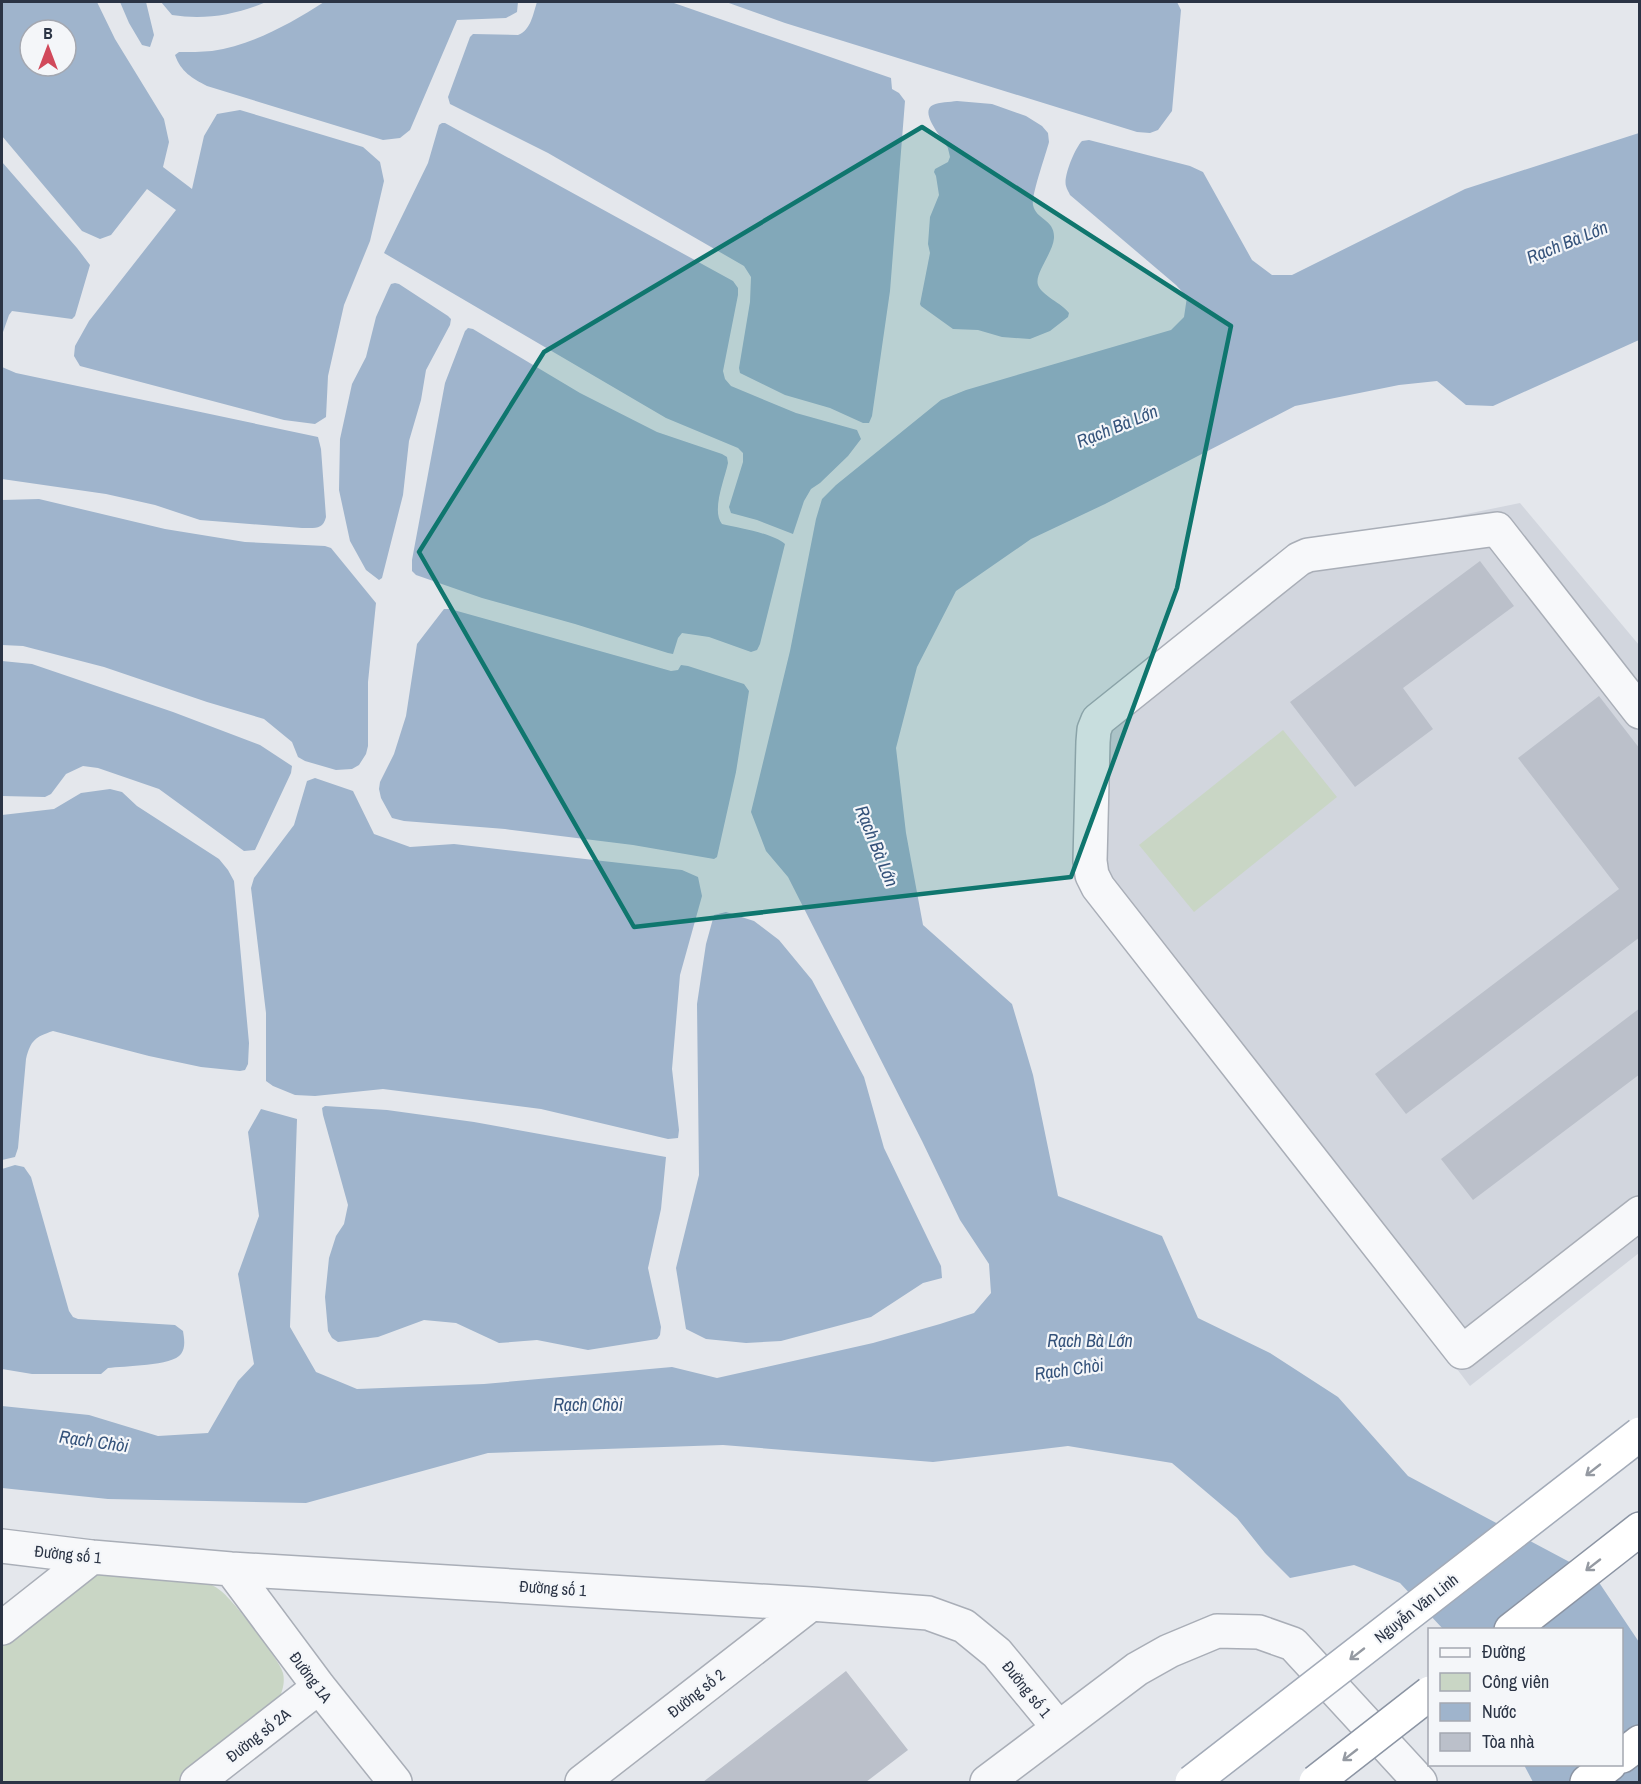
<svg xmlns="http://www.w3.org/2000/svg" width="1641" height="1784" font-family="'Archivo Narrow',sans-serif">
<rect width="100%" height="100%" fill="#e4e7ec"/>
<path fill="#d2d6de" d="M1520,503L1639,645V1253L1470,1386L1079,877L1081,731L1315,545Z"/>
<path fill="#c9d6c5" d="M1283,730L1337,797L1194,912L1139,845Z
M99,1574L201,1580C208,1583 215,1586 221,1591C233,1600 280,1660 283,1673C286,1686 280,1698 273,1708L179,1782H2V1646L82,1582Z"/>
<path fill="#9fb4cc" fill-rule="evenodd" d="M2,2H97L115,39L164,119L169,142L163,167L192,189L204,136L217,114L240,110L363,147L380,162L384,181L370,241L344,305L328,376L326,417L315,424L284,420L80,366L74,356L75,346L89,321L176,210L147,189L111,235L100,239L82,231L2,136ZM30,30H66V66H30Z
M120,2H146L154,35L150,47L142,45L129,23Z
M161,2H266C235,15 205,20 172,15Z
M324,2H518L517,12L506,18L457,20L410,130L400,138L383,140L207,86C192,78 181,72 175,55L179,52C190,52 201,52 212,51C252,45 290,24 324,2Z
M537,2H671L891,78L892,89L899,93L905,101L890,291L872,416L869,423H863L830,408L785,395L740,373L739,368L750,302L751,277L744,266L548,153L450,104L448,97L470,37L473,34L518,35C531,30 533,14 537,2Z
M726,2H1177L1181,10L1172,111L1158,130L1150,133L1137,132L785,23Z
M957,101L992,104L1026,116L1042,126L1048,133L1049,142C1046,154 1031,196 1033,205C1036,220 1055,219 1054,238C1053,253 1034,274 1038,285C1042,296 1062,303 1069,313L1068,317L1050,331L1030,339L1002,337L978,330L953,329L921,306L920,304L930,253L928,244L930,217L939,195L936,176L934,172L935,169L948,162L950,157C950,156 948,149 948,148C944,140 918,112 933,105C939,102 950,102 957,101Z
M442,123H445L733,281L738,288V295L723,371L725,379L731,386L796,413L857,430L861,439L848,456L820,483L811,489L804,501L793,534L757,520L731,513L729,507L743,462V453L738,448L666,418L384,253L428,163L439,125Z
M1639,133V340L1493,406L1466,405L1437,381L1399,385L1295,406L1105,504L1031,539L956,591L917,667L896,748L906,833L923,925L1012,1004L1033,1075L1058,1196L1162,1236L1198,1318L1270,1353L1338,1397L1408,1476L1594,1575L1639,1642V1782H1533L1524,1765L1622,1764V1630L1443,1629L1400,1583L1354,1565L1290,1578L1265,1553L1237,1518L1172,1463L1068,1446L933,1462L723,1445L488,1453L306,1503L108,1499L2,1488V1406L89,1415L158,1436L208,1433L238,1381L254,1364L238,1274L259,1216L248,1132L261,1109L297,1119L290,1327L316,1372L357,1389L484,1384L672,1367L717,1378L873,1343L940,1324L974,1313L991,1293L989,1264L960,1220L922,1141L788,877L766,851L751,812L790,651L816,519L822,499L836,485L941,400L966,390L1171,330L1184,317L1187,297L1176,285L1070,195C1069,192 1067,190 1066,186C1063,177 1075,148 1082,141L1089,140L1190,166L1203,172L1252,260L1272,275H1292L1465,189Z
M2,162L77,248L90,265L75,316L72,319L12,311L9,315L2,335Z
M395,283L399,284L448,316L451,319L450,325L426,370L421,400L409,441L403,495L383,574L382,578L379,580L366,570L350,541L339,490L340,439L352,384L366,357L376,317L389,288L391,284Z
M468,328L473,329L580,393L657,432L722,454L727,457L728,463C725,478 711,511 722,524C739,528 772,533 785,544L760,644L757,650L751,652L709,637L682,633L678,638L673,654L668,653L575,624L482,598L416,575L412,571V560L445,383L465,331Z
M2,367L16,373L318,437L321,449L326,517C323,530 314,528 302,528L200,520L155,505L106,494L2,479Z
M39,499L165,529L245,542L325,546L331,548L376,603L368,682V746L366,754L359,765L352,769L336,770L305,761L298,757L292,742L264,719L207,702L104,667L23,646L2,645V500Z
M444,609H450L671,671L678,670L681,665L688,666L744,684L749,691L736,772L717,857L714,859L633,845L505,829L404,821L392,818L381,798L379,789L380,782L394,754L406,716L417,644Z
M2,661L32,664L173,712L260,745L292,766L291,773L255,850L244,851L159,789L98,768L83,766L66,774L51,794L45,797L2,796Z
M315,778L353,791L374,834L410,847L454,844L682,870L698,877L702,896L680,975L672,1069L679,1130L678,1138L668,1139L541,1109L383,1089L315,1096L295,1095L273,1086L266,1081V1013L251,888L254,878L294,825L307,781Z
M110,789L122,792L137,806L219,859L228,870L234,881L249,1043L248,1064L245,1070L240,1071L201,1067L149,1056L53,1031C35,1037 31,1040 26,1059L18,1148L15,1157L2,1160V815L54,809L81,793Z
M726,912L754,921L779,940L812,980L864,1077L884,1148L941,1266L942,1278L923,1283L871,1317L781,1341L746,1343L706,1339L686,1329L676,1268L699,1175L697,1004L706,944L714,915Z
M325,1106L387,1110L474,1122L666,1157L661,1209L648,1268L661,1327L660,1335L657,1339L588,1350L537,1340L499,1343L456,1323L424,1320L378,1337L338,1342L332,1338L328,1331L325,1297L329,1258L336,1236L344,1224L348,1205L323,1115L322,1108Z
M15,1165L24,1167L31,1177L69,1311L73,1317L78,1319L175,1325L183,1331C184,1338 186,1347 181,1354C173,1366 123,1366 108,1368L101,1374H32L2,1369V1169Z"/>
<path fill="#bbc0ca" d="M1480,561L1514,606L1403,688L1433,729L1355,787L1290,702Z
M1599,696L1640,749V937L1406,1114L1375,1074L1619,889L1518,758Z
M1640,1008V1074L1473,1200L1441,1159Z
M846,1671L908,1750L866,1782H703Z"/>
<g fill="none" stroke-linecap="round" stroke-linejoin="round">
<defs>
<path id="minor" d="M1640,712L1497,529L1308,555L1299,559L1098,720L1094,730L1093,742L1090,861L1092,875L1098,887L1462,1352L1640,1213
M2,1546L92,1557L231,1569L811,1604L928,1613L964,1626L997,1653L1058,1727
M231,1569L319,1687L395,1782
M2,1628L92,1557
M197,1782L319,1687
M582,1782L811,1604
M987,1782L1137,1669L1169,1651L1217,1631L1259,1632L1293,1644L1420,1782"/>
<path id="highway" d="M1511,1630L1640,1529
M1622,1756L1640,1742
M1587,1782L1610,1764"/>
</defs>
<use href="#minor" stroke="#a9aeb7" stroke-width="36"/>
<use href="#highway" stroke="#8b94a3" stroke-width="36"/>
<use href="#minor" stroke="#f7f8fa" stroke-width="33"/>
<use href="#highway" stroke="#fff" stroke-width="33"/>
<defs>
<path id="major-bridge" d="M1192,1782L1640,1434"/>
<path id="highway-bridge" d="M1316,1782L1430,1693"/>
</defs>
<use href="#major-bridge" stroke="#a3abb8" stroke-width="36" stroke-linecap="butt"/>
<use href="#highway-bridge" stroke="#8b94a3" stroke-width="36" stroke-linecap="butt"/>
<use href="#major-bridge" stroke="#fff" stroke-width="33"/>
<use href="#highway-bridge" stroke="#fff" stroke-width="33"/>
</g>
<defs><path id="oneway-shaft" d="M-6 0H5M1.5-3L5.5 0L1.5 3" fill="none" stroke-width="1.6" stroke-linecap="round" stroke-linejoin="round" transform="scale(1.5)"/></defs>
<g stroke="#959aa2">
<use href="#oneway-shaft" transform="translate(1593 1470) rotate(142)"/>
<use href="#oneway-shaft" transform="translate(1593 1565) rotate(142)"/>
<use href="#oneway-shaft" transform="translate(1357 1654) rotate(142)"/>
<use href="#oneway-shaft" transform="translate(1350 1755) rotate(142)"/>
</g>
<path fill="#0f766e" fill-opacity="0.2" stroke="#0f766e" stroke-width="4.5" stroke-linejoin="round" d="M922,127L1231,326L1177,588L1071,877L634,927L419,552L544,352Z"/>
<g text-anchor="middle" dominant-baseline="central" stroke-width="4.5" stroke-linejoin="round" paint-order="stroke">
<g font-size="16" fill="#2b3445" stroke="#f4f6f9">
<text transform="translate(68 1554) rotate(6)">Đường số 1</text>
<text transform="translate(553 1588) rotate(4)">Đường số 1</text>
<text transform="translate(1416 1608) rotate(-38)">Nguyễn Văn Linh</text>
<text transform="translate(311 1677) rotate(53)">Đường 1A</text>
<text transform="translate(1027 1689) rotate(51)">Đường số 1</text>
<text transform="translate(696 1693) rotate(-38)">Đường số 2</text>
<text transform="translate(258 1735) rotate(-38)">Đường số 2A</text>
</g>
<g font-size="18" font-style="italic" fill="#34527a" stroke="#f4f6f9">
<text transform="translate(1567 242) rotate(-22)">Rạch Bà Lớn</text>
<text transform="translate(1117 426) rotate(-22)">Rạch Bà Lớn</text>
<text transform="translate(877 846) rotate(68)">Rạch Bà Lớn</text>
<text x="1090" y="1340">Rạch Bà Lớn</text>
<text transform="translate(1069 1369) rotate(-8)">Rạch Chòi</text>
<text x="588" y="1404">Rạch Chòi</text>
<text transform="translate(94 1441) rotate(8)">Rạch Chòi</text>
</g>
</g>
<rect width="1641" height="1784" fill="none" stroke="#2b3445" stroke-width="6"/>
<rect x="1428" y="1628" width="195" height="138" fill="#f4f6f9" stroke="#a4a8b1" stroke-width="1.5"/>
<rect x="1440" y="1648" width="30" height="9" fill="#f7f8fa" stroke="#a4a8b1" stroke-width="1.5"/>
<text x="1482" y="1658" font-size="18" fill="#2b3445">Đường</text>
<rect x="1440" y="1673" width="30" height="18" fill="#c9d6c5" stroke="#a4a8b1" stroke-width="1.5"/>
<text x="1482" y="1688" font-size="18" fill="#2b3445">Công viên</text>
<rect x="1440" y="1703" width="30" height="18" fill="#9fb4cc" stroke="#a4a8b1" stroke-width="1.5"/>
<text x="1482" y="1718" font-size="18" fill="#2b3445">Nước</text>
<rect x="1440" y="1733" width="30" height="18" fill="#bbc0ca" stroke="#a4a8b1" stroke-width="1.5"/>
<text x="1482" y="1748" font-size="18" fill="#2b3445">Tòa nhà</text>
<g transform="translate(48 48)"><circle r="28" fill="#f4f6f9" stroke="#a4a8b1" stroke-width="1.5"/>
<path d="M0-4.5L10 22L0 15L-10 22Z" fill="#d1495b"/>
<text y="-9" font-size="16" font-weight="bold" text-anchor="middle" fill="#2b3445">B</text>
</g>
</svg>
